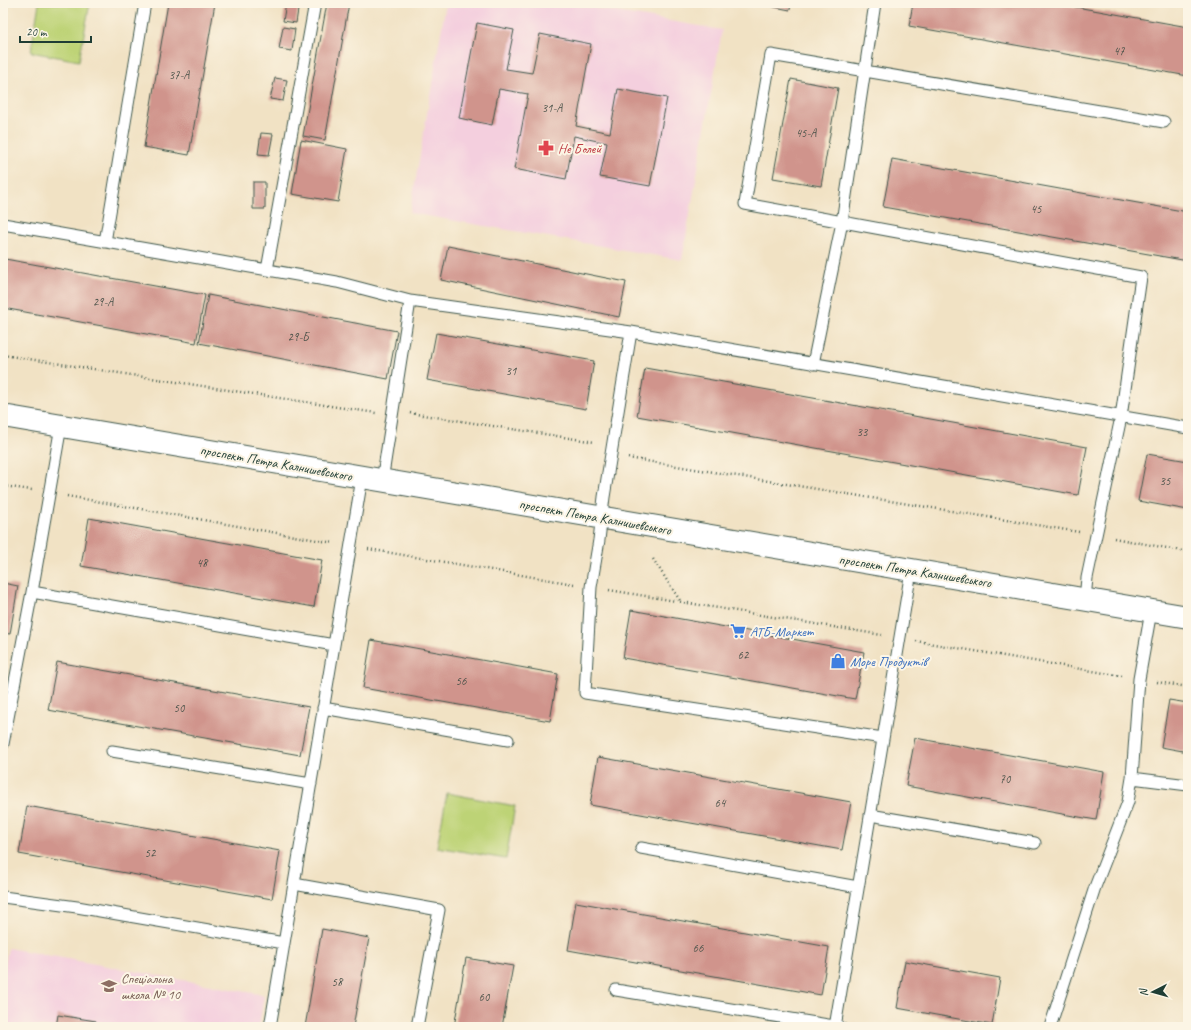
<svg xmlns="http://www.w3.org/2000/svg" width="1191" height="1030" font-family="Caveat,sans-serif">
<rect width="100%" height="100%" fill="#fcf5e5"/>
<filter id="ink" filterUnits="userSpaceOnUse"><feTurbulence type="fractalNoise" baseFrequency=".025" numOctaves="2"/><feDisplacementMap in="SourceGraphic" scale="8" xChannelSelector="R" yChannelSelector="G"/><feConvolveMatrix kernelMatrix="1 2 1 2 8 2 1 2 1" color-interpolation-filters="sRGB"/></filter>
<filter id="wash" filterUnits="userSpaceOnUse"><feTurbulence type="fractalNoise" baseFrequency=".012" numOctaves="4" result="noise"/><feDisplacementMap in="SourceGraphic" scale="16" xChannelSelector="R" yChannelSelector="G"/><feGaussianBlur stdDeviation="0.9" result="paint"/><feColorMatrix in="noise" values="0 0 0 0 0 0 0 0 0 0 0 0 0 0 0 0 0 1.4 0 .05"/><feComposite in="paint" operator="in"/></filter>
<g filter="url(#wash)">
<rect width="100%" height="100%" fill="#f1e2c4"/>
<path fill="#f4cfde" d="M446,3H565L722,30L682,260L410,213Z
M8,948L264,995L259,1027H3V977Z"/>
<path fill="#bdd376" stroke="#6e8855" d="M39,3H90L79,61L31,52Z
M447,793L515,806L506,859L437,847Z"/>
<g id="blocks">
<path fill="#d0948c" d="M168,3H215L189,155L144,147Z
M286,3H299L296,23L283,21Z
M327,3H349L325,140L303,136Z
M754,3H791L790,10Z
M913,3H1054L1188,27V76L909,26Z
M477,23L514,30L506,69L532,73L540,34L591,44L576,126L610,133L618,89L667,98L650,186L600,177L607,143L574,136L566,179L514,169L528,94L499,89L492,125L459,118Z
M283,27L295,29L292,51L279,49Z
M275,78L287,80L283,101L270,99Z
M791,79L838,88L821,186L773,178Z
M261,133L273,134L269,155L258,154Z
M301,140L347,149L338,202L292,194Z
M892,159L1188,212V261L883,207Z
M253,182H265V209H253Z
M448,246L626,282L619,317L441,280Z
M5,259L205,295L196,343L3,308V271Z
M208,295L397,331L388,379L199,343Z
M436,333L594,361L586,409L427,380Z
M645,368L1087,447L1078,495L637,416Z
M1147,454L1188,461V510L1138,501Z
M89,518L322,560L314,607L81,566Z
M3,583L18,586L10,634L3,633Z
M631,610L864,652L855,699L623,658Z
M371,640L558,674L550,721L363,688Z
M57,662L309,707L300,755L48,710Z
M1169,700L1188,703V752L1161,747Z
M915,738L1104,772L1096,820L906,786Z
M598,757L851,802L842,850L590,805Z
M27,806L280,851L272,899L19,854Z
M576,902L829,947L821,995L568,950Z
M322,929L369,938L353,1027H305Z
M466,958L513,966L502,1027H454Z
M905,961L1000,978L992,1025L897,1008Z
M58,1015L96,1021L95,1027H56Z"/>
</g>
</g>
<g filter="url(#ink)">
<use href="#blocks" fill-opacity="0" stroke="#3e564a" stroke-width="1"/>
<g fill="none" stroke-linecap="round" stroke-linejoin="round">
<defs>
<path id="service" d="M3,224L337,282L410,301L631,332L1188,428
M105,242L145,3
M267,270L315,3
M631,332L604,497L599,540L591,587L585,693L883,738
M813,364L842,222L875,3
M382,481L410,301
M32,592L334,645
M1085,599L1087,578L1121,417L1141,277L745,204L771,55L1164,122
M323,708L508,740
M3,744L32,592L61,426
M112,751L311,784
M1132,778L1188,785
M870,815L1035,843
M641,848L858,887
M294,884L439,910L417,1027
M3,897L77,907L284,943
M616,990L840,1027
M270,1027L362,478
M835,1027L911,571
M1050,1027L1095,887L1128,802L1132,778L1139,679L1151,611"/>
<path id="tertiary" d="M3,416L1188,617"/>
</defs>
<use href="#service" stroke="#3e564a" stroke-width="13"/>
<use href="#tertiary" stroke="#3e564a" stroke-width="24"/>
<path stroke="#3e564a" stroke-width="2.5" stroke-dasharray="1 3" stroke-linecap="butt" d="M3,355L376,413
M410,413L595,442
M628,458L1079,532
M3,486L32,490
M67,496L334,543
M1114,538L1188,552
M368,549L574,584
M653,559L681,602
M609,590L882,635
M916,641L1122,676
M1157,682L1188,687"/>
<use href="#service" stroke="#fff" stroke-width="11"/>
<use href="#tertiary" stroke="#fff" stroke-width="22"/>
</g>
</g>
<defs>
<symbol id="pharmacy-bare" viewBox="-9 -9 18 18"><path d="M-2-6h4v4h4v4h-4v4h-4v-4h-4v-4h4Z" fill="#e0444e" stroke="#fcf5e5" stroke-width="2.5" paint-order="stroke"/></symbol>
<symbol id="supermarket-bare" viewBox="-9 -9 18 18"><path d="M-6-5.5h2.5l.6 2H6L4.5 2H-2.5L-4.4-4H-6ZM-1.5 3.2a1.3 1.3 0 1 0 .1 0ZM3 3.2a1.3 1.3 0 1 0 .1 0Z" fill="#3f7fe0" stroke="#fcf5e5" stroke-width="2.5" paint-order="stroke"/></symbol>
<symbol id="shop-bare" viewBox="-9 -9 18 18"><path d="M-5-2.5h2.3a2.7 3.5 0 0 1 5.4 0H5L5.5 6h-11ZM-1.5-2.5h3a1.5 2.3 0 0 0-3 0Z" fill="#3f7fe0" stroke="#fcf5e5" stroke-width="2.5" paint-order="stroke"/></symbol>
<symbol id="school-bare" viewBox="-9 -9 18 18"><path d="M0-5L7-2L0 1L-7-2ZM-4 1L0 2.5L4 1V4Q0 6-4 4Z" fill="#8d6e63" stroke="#fcf5e5" stroke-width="2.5" paint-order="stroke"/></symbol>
</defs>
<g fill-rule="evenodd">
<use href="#pharmacy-bare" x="535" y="137" width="22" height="22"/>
<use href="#supermarket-bare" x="727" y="620" width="22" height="22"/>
<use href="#shop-bare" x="827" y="650" width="22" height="22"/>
<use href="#school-bare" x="98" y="975" width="22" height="22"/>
</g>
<g text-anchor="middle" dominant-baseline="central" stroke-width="4" stroke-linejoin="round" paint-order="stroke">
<g font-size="12" fill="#4b534a">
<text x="1119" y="51">47</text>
<text x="179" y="75">37-А</text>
<text x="552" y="108">31-А</text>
<text x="806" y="133">45-А</text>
<text x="1036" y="209">45</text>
<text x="103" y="302">29-А</text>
<text x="298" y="337">29-Б</text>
<text x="511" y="371">31</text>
<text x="862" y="432">33</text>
<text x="1165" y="481">35</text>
<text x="202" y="563">48</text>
<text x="743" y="655">62</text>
<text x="461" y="681">56</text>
<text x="179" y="708">50</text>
<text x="1005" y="779">70</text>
<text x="720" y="803">64</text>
<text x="150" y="853">52</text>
<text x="698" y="948">66</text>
<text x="337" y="982">58</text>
<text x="484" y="997">60</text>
</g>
<g font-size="14" fill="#be3a42" stroke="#fcf5e5" text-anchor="start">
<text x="558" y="148">Не Болей</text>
</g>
<g font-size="14" fill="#1f3d34" stroke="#fcf5e5">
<text transform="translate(276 463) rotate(10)">проспект Петра Калнишевського</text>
<text transform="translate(595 517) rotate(10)">проспект Петра Калнишевського</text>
<text transform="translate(915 571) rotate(9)">проспект Петра Калнишевського</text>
</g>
<g font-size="14" fill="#366cbe" stroke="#fcf5e5" text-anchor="start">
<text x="750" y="631">АТБ-Маркет</text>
<text x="850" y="661">Море Продуктiв</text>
</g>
<g font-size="14" fill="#785e54" stroke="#fcf5e5" text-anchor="start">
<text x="121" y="978">Спеціальна<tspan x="121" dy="16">школа № 10</tspan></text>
</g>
</g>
<rect width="1191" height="1030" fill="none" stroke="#fcf5e5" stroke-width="16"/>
<g transform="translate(1153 992) rotate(264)" stroke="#fcf5e5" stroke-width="3" paint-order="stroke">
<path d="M0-3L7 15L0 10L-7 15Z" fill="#1f3d34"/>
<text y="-6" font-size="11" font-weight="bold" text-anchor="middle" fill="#1f3d34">N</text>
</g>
<path d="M20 36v6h71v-6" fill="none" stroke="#1f3d34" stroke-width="2"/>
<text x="26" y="36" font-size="12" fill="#1f3d34" stroke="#fcf5e5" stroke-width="3" paint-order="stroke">20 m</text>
</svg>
